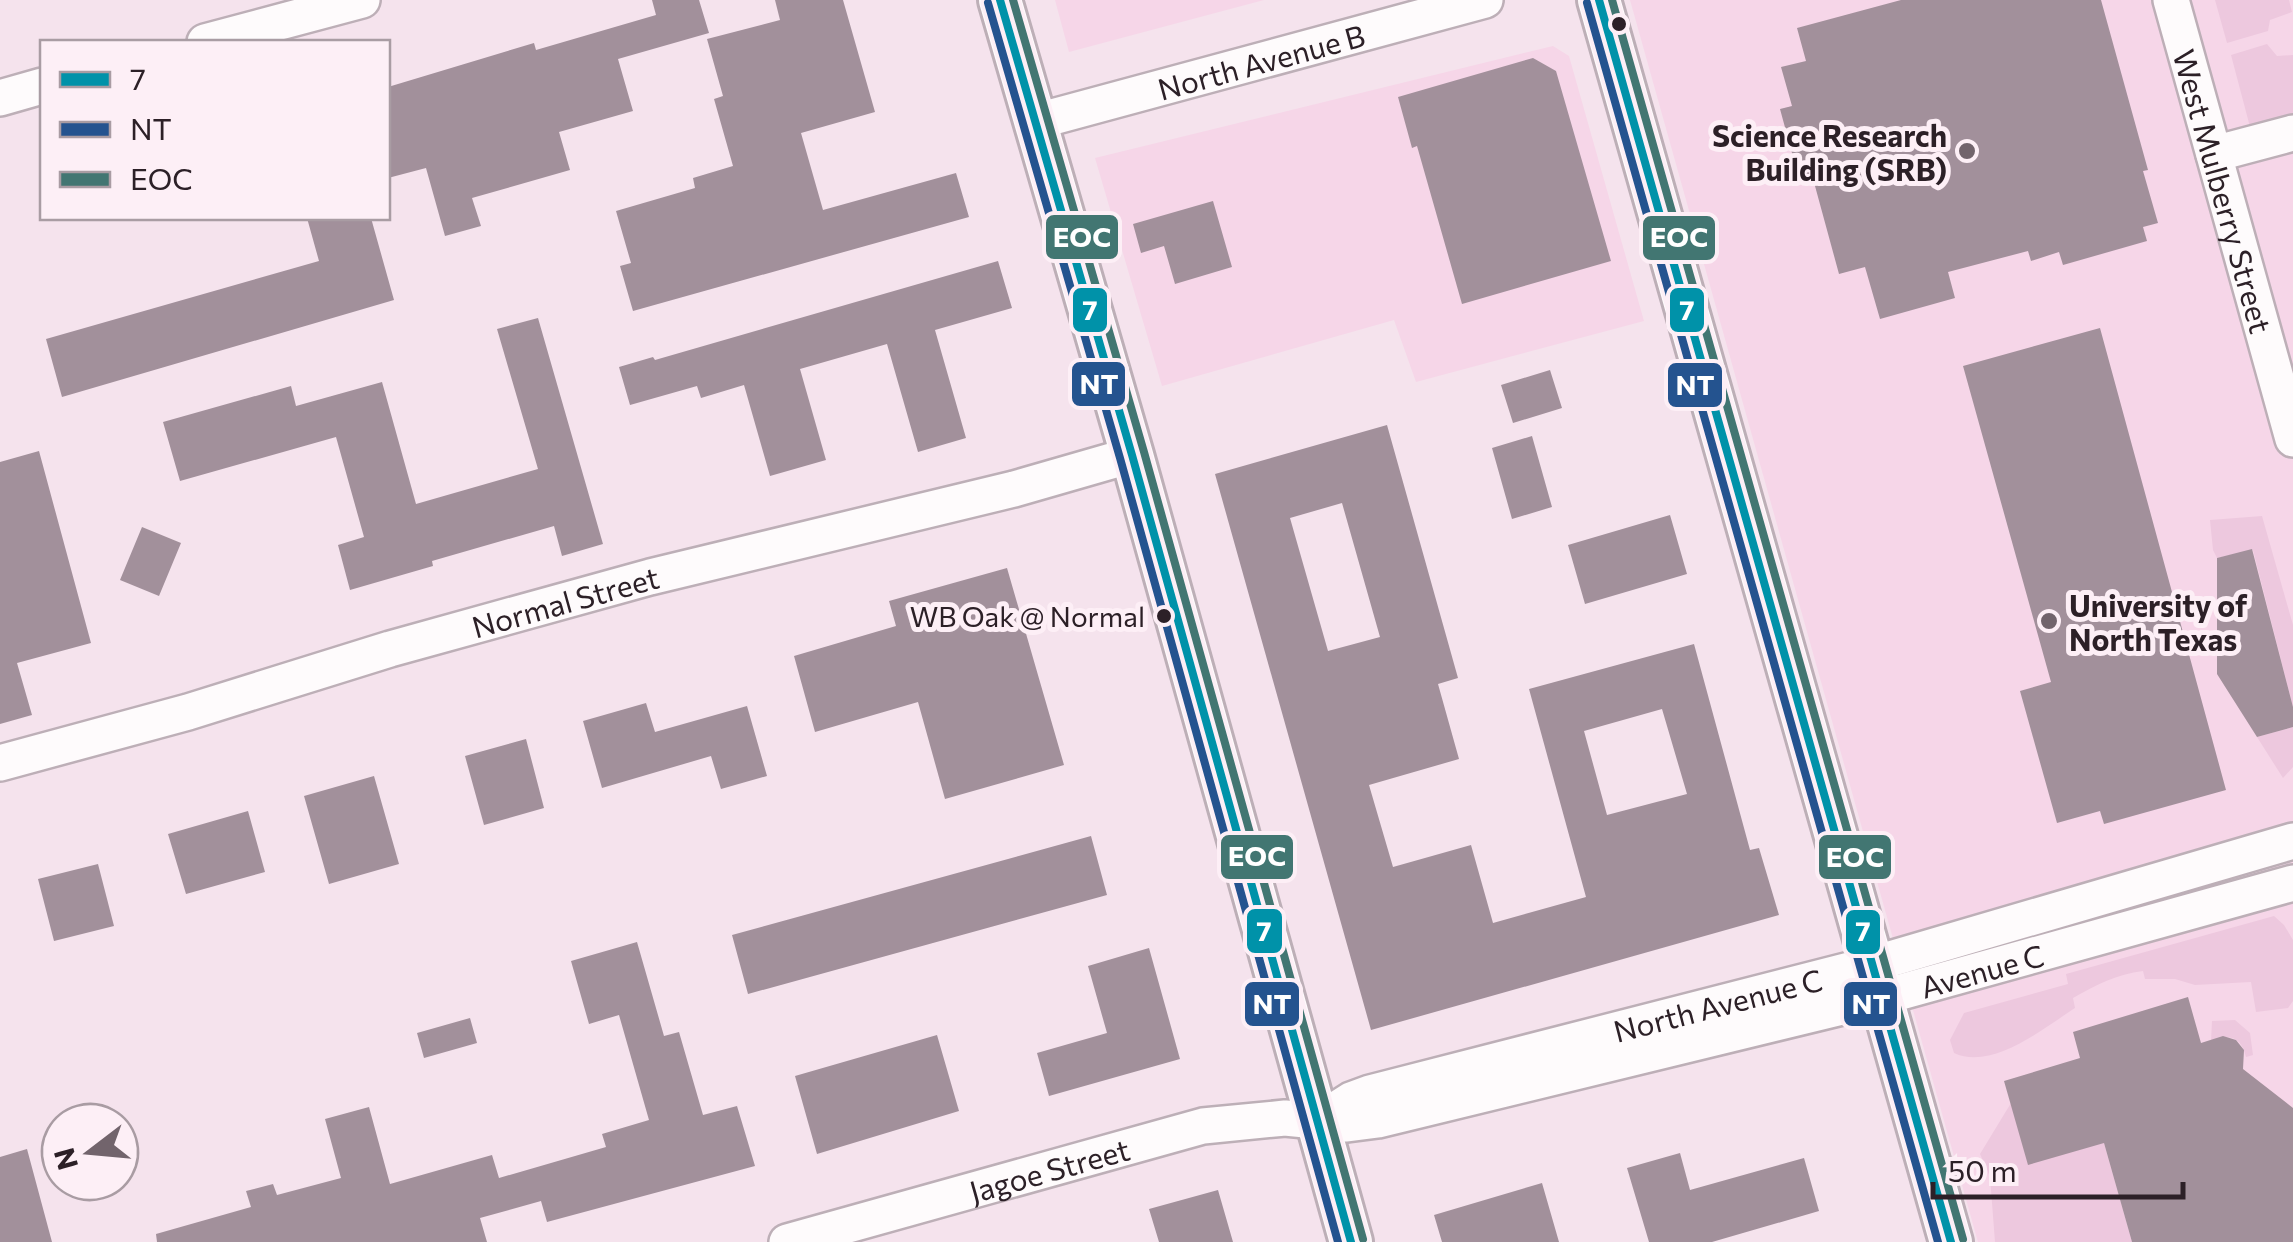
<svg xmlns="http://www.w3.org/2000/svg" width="2293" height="1242" font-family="Commissioner,sans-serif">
<rect width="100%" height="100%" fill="#f5e3ed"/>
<path fill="#f6d6e8" d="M1055,0H1264L1069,52Z
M1630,0H2293V1242H1978Z
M1553,46L1569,56L1644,321L1416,382L1394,320L1162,386L1095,158Z"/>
<path fill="#edc8de" d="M2215,0H2289L2292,12L2270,20L2268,31L2227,43Z
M2267,44L2277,56L2293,55V114L2250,127L2231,55Z
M2262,516L2293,625V707L2253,550L2217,558L2213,550L2210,520Z
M2293,727V767L2283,778L2257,737Z
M2274,916L2284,925L2293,940V1001L2288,1008L2256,1012L2251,982L2195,985L2175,979H2145L2143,971C2117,974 2096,985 2073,998L2075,1008C2044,1028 1992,1071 1954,1053L1950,1040L1964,1013L2068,984L2066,974Z
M2235,1020L2250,1033L2253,1055L2246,1057C2241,1035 2228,1034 2211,1042L2212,1021Z
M2011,1103L2104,1143L2132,1242H1995L1990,1177L1980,1154Z"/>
<path fill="#a2909b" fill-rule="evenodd" d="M652,0H699L709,33L618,59L633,111L559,132L570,170L472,198L481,226L445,236L426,168L388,178V87L534,43L536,50L656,15Z
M775,0H843L875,112L801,133L823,210L956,173L969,217L633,311L620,266L631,263L616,211L695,188L693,178L733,166L714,99L723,96L707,39L780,20Z
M1901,0H2101L2148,170L2143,171L2158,223L2143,227L2147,241L2063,265L2059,252L2031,261L2028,251L1948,272L1955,298L1880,319L1865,267L1839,274L1812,175L1799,179L1780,109L1792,106L1781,67L1806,61L1797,28Z
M1533,58L1556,71L1611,261L1462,304L1417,146L1412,148L1398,97Z
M1213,201L1232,267L1175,284L1164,246L1141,253L1133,224Z
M307,218H371L394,300L62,397L46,339L319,261Z
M998,261L1012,308L935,330L966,438L918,452L887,344L800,369L826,460L770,476L744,385L701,398L697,386L630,405L619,367L653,357L655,360Z
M538,318L603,544L562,556L554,526L432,561L433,566L350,590L338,545L364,537L336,437L180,481L163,422L291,386L296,406L382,382L416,504L538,469L497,329Z
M2100,328L2226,790L2104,824L2100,811L2057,823L2020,691L2051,682L1963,366Z
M1550,370L1562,408L1513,423L1501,385Z
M1387,425L1458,678L1438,684L1459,759L1369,785L1393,867L1471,845L1493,923L1586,897L1529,689L1694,644L1750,850L1759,848L1779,915L1371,1030L1215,474ZM1342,503L1380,637L1328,651L1290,518ZM1662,709L1687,794L1607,815L1584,731Z
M1532,436L1552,507L1512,519L1492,448Z
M39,451L91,643L17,663L32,715L0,724V462Z
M1670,515L1687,574L1585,604L1568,545Z
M142,527L181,543L159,596L120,580Z
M2252,549L2293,707V727L2257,737L2217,674V558Z
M1007,568L1064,765L945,799L918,702L815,732L794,656L896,626L889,601Z
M646,703L655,732L747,706L767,776L721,789L711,756L602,788L583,721Z
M526,739L544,808L484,825L465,756Z
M374,776L399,864L329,884L304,796Z
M248,811L265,872L186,894L168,834Z
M1091,836L1107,895L748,994L732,935Z
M98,864L114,926L54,941L38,879Z
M637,942L664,1036L679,1032L703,1115L737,1106L755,1166L547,1222L541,1201L480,1218L487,1242H157L156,1234L251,1207L246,1191L273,1184L277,1195L341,1178L325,1119L369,1107L390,1184L492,1155L499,1178L606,1147L602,1134L649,1120L619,1015L589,1024L571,961Z
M1149,948L1180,1059L1049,1096L1037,1053L1107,1033L1088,966Z
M2188,997L2201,1043L2223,1036L2236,1040L2244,1050L2243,1069L2293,1108V1242H2132L2104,1143L2028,1165L2004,1081L2080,1058L2073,1032Z
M470,1018L477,1043L424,1058L417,1033Z
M937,1035L959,1111L817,1154L795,1076Z
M27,1149L52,1242H0V1157Z
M1680,1153L1690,1190L1804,1158L1819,1211L1712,1242H1649L1627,1168Z
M1542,1183L1559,1242H1442L1434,1215Z
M1218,1190L1233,1242H1159L1149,1209Z"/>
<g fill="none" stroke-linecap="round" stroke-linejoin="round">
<defs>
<g id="minor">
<path id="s1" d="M2171,0L2293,439"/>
<path d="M205,42L362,0"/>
<path d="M0,98L42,86"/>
<path id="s2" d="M1034,122L1485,0"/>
<path d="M2214,154L2293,133"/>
<path id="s3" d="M0,763L188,712L390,649L650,577L1014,489L1132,455"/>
<path id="s4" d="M1318,1121L1351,1100L1370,1093L1873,964L2293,841"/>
<path id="s5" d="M787,1242L1203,1126L1285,1118L1347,1124L1378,1120L1883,997L2293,883"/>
</g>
<path id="major" d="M1000,0L1132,455L1351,1242
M1599,0L1951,1242"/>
</defs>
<use href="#minor" stroke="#bdafb7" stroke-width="40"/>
<use href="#major" stroke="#bdafb7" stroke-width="48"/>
<use href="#minor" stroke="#fefbfc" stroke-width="35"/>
<use href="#major" stroke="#fefbfc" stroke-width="42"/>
<defs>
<path id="bus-1" d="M1000,0L1132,455L1351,1242
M1599,0L1951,1242"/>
<path id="bus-2" d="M988,3L1120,458L1338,1242
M1587,3L1938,1242"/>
<path id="bus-3" d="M1013,0L1144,452L1363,1239
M1612,0L1963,1239"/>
</defs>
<use href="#bus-1" stroke="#fdeff6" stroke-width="15"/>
<use href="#bus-2" stroke="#fdeff6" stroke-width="15"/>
<use href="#bus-3" stroke="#fdeff6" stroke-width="15"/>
<use href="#bus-1" stroke="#0092a9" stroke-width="8"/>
<use href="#bus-2" stroke="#24538f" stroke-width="8"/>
<use href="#bus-3" stroke="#427672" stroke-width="8"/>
</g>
<g fill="#2c2027" stroke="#fdeff6" stroke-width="4">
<circle cx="1619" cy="24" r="9"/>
<circle cx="1164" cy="616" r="9"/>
</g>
<g fill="#72646c" stroke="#fdeff6" stroke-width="4">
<circle cx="1967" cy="151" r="10"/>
<circle cx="2049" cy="621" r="10"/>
</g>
<g text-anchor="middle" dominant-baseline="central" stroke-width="10" stroke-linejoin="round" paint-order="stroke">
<g font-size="28" fill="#2c2027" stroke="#fdeff6" text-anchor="end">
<text x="1145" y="616">WB Oak @ Normal</text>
</g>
<g font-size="30" fill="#2c2027" stroke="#fdeff6">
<text stroke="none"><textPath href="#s2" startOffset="235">North Avenue B</textPath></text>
<text stroke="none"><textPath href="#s1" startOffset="198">West Mulberry Street</textPath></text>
<text stroke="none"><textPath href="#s3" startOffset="588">Normal Street</textPath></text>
<text stroke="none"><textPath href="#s5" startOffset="1230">Avenue C</textPath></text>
<text stroke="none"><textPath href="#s4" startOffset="418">North Avenue C</textPath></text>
<text stroke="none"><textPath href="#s5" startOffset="272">Jagoe Street</textPath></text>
</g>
<g font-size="30" font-weight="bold" fill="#2c2027" stroke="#fdeff6" text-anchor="end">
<text x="1947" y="134">Science Research<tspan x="1947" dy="34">Building (SRB)</tspan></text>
<text x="2069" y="604" text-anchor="start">University of<tspan x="2069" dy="34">North Texas</tspan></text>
</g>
</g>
<g stroke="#fdeff6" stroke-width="4">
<rect x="1044" y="213" width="76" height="48" rx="10" fill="#427672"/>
<rect x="1641" y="214" width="76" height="48" rx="10" fill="#427672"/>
<rect x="1071" y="286" width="38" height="48" rx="10" fill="#0092a9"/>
<rect x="1668" y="286" width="38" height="48" rx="10" fill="#0092a9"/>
<rect x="1070" y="360" width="57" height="48" rx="10" fill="#24538f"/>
<rect x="1666" y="361" width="58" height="48" rx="10" fill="#24538f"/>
<rect x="1219" y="833" width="76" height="48" rx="10" fill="#427672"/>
<rect x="1817" y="833" width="76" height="48" rx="10" fill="#427672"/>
<rect x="1245" y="907" width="39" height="48" rx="10" fill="#0092a9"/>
<rect x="1844" y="908" width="38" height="48" rx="10" fill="#0092a9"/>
<rect x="1243" y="980" width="58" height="48" rx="10" fill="#24538f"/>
<rect x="1842" y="980" width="57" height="48" rx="10" fill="#24538f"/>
</g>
<g font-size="28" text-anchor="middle" font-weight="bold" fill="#fff">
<text x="1082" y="247">EOC</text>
<text x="1679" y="247">EOC</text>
<text x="1090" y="320">7</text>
<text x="1687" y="320">7</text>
<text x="1099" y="394">NT</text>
<text x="1695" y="395">NT</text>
<text x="1257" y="866">EOC</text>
<text x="1855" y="867">EOC</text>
<text x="1264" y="941">7</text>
<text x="1863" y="941">7</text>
<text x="1272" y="1014">NT</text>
<text x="1871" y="1014">NT</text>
</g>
<rect x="40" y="40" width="350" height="180" fill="#fdeff6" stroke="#a99ca3" stroke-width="2.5"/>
<rect x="60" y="72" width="50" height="15" fill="#0092a9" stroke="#a99ca3" stroke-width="2.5"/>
<text x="130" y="90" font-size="30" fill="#2c2027">7</text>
<rect x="60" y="122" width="50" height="15" fill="#24538f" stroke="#a99ca3" stroke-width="2.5"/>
<text x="130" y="140" font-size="30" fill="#2c2027">NT</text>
<rect x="60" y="172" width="50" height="15" fill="#427672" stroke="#a99ca3" stroke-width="2.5"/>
<text x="130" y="190" font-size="30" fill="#2c2027">EOC</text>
<g transform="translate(90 1152) rotate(254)"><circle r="48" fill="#fdeff6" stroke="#a99ca3" stroke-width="2.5"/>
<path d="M0-8L18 38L0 25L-18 38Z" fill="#72646c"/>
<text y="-15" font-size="28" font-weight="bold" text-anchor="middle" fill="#2c2027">N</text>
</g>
<path d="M1933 1182v15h250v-15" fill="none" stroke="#2c2027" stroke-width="5"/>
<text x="1948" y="1182" font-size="30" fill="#2c2027" stroke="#fdeff6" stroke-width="8" paint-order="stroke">50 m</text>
</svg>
